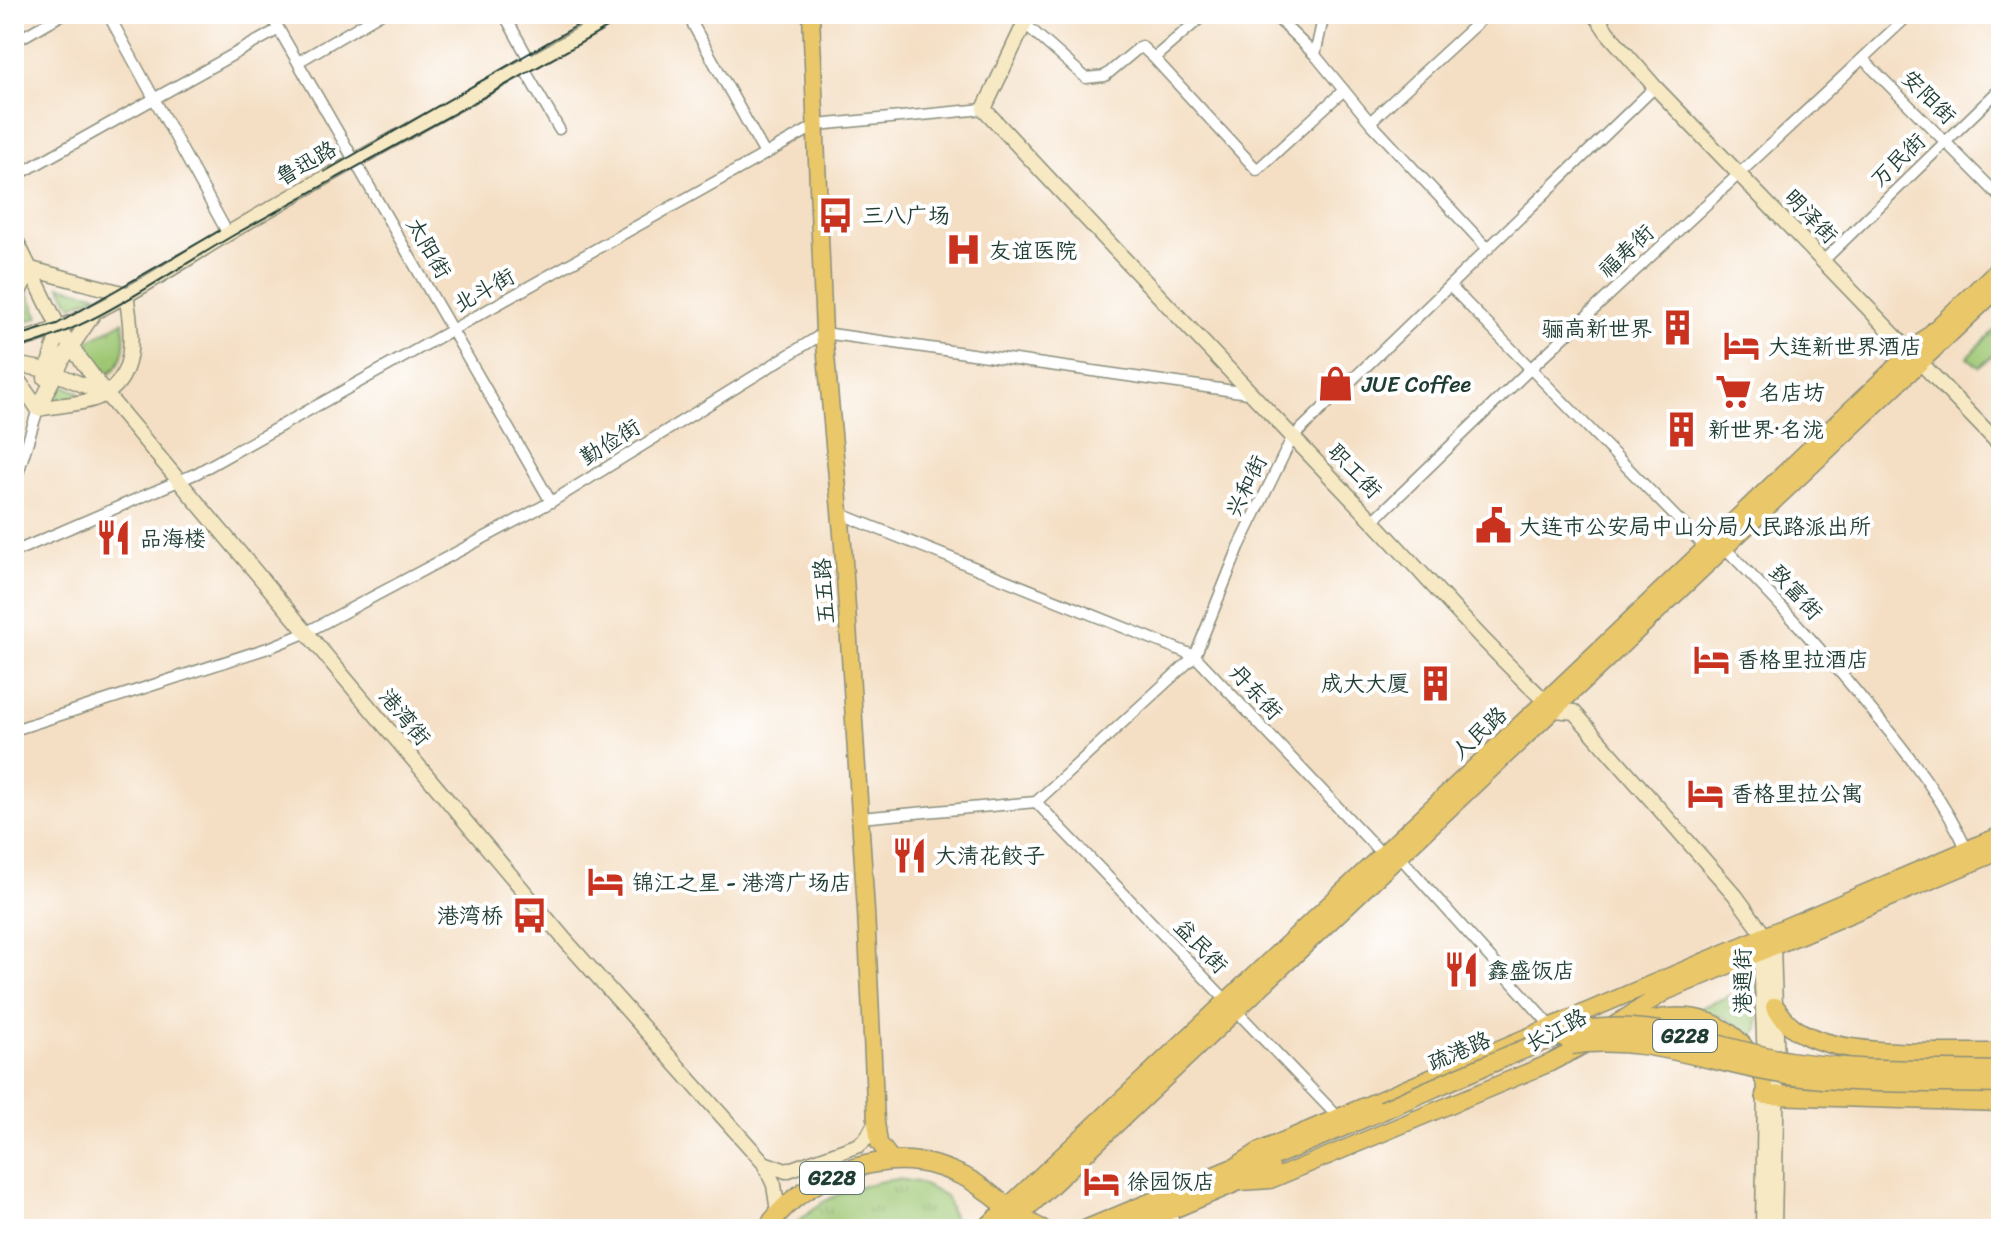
<svg xmlns="http://www.w3.org/2000/svg" width="2015" height="1243" font-family="Sriracha,'LXGW WenKai TC',sans-serif">
<defs>
<pattern id="grass-tufts" width="24" height="20" patternUnits="userSpaceOnUse" patternTransform="scale(2)"><rect width="24" height="20" fill="#9fc773"/><path d="M3 7l-1-3M5 7V3M7 7l1-3M15 17l-1-3M17 17v-4M19 17l1-3" fill="none" stroke="#81a35f"/></pattern>
</defs>
<rect width="100%" height="100%" fill="#fff"/>
<filter id="ink" filterUnits="userSpaceOnUse"><feTurbulence type="fractalNoise" baseFrequency=".0125" numOctaves="2"/><feDisplacementMap in="SourceGraphic" scale="16" xChannelSelector="R" yChannelSelector="G"/><feConvolveMatrix kernelMatrix="1 2 1 2 8 2 1 2 1" color-interpolation-filters="sRGB"/></filter>
<filter id="wash" filterUnits="userSpaceOnUse"><feTurbulence type="fractalNoise" baseFrequency=".006" numOctaves="4" result="noise"/><feDisplacementMap in="SourceGraphic" scale="32" xChannelSelector="R" yChannelSelector="G"/><feGaussianBlur stdDeviation="1.8" result="paint"/><feColorMatrix in="noise" values="0 0 0 0 0 0 0 0 0 0 0 0 0 0 0 0 0 1.4 0 .05"/><feComposite in="paint" operator="in"/></filter>
<g filter="url(#wash)">
<rect width="100%" height="100%" fill="#f4dfc4"/>
<path fill="url(#grass-tufts)" stroke="#5f8254" stroke-width="2" d="M60,286L99,295L72,306Z
M27,291L39,317L14,326V311L24,292Z
M123,321C126,340 126,363 108,375L85,343Z
M2001,324V349L1979,367L1967,357Z
M56,382L79,393V397L51,400Z
M1758,984V1031L1753,1036L1724,1017L1693,1011Z
M897,1179L917,1182L946,1196L954,1220L952,1229H792C818,1197 857,1184 897,1179Z"/>
</g>
<g filter="url(#ink)">
<g fill="none" stroke-linecap="round" stroke-linejoin="round">
<defs>
<path id="street" d="M108,14L228,234
M270,14L551,502
M504,14L531,63
M687,14L765,154
M1273,14L1315,55L1370,122L1488,249
M1024,23L1086,78L1105,76L1141,46L1154,58L1205,14
M14,42L63,14
M1315,55L1324,14
M1154,58L1257,170L1344,90
M1863,59L2001,198
M298,62L380,14
M523,67L559,129
M1370,122L1487,14
M14,177L279,29
M1824,260L2001,88
M1450,286L1705,547L1725,548C1777,601 1827,654 1873,712C1911,757 1944,800 1969,854
M14,486L38,409
M841,514L1195,656L1382,854L1400,857L1551,1026
M1373,521L1530,369L1910,14
M14,552L197,473L817,125L984,109
M14,730L271,647L305,633L551,502L824,333L1248,393
M1036,802L1338,1117
M860,818L1036,802L1195,656L1239,547L1292,438L1655,87
M1169,1211L1177,1229"/>
<path id="secondary" d="M1029,14L984,109C1112,247 1241,383 1371,519C1432,583 1490,651 1555,710L1574,712L1735,895L1773,947L1777,1064L1774,1229
M1595,14L1607,32L1655,87L2001,446
M14,236L62,334L106,394L565,940L764,1163L774,1185L778,1212
M31,269L126,294C132,331 140,384 94,399C77,405 56,405 38,409
M14,301L31,269
M14,342C100,321 175,264 251,220C372,150 495,84 617,14
M14,364L47,370L105,394
M14,374L38,409
M45,378L59,329
M38,409L63,359L92,316
M1763,943L1761,952L1765,1066
M764,1163L786,1171L859,1145L867,1138L876,1122
M1763,1229L1765,1087"/>
<path id="primary" d="M811,14L824,333L843,545L866,911L876,1122L879,1143L893,1161
M1624,1027C1686,1005 1741,1015 1765,1084
M1605,1031L1665,992L2001,851
M1239,1164L1259,1151L2001,835
M1241,1182L1270,1180L1550,1063L1586,1044
M984,1229L1545,701L2001,266
M1006,1229L2001,286"/>
<path id="highway" d="M1775,1007C1783,1018 1790,1027 1802,1033C1848,1059 1947,1052 2001,1053
M1765,1095L2001,1102
M767,1229C794,1184 866,1154 918,1162C935,1164 950,1170 965,1177C992,1191 1014,1217 1042,1229
M1087,1229L1231,1169L1262,1161L1383,1110
M1125,1229L1270,1168"/>
</defs>
<use href="#street" stroke="#8a8e7c" stroke-width="13"/>
<use href="#secondary" stroke="#8a8e7c" stroke-width="17"/>
<use href="#primary" stroke="#8a8e7c" stroke-width="19"/>
<use href="#highway" stroke="#8a8e7c" stroke-width="21"/>
<use href="#street" stroke="#fff" stroke-width="10"/>
<use href="#secondary" stroke="#f7e9c3" stroke-width="14"/>
<use href="#primary" stroke="#eac769" stroke-width="16"/>
<use href="#highway" stroke="#eac769" stroke-width="18"/>
<path stroke="#1f3d34" stroke-width="2" d="M324,172L597,14
M18,336L57,324L219,231
M14,349C94,329 163,276 234,235C366,161 500,90 631,14"/>
<defs>
<path id="highway-bridge" d="M1571,1045C1645,1033 1715,1065 1787,1075C1858,1085 1930,1082 2001,1084
M1383,1110C1418,1095 1453,1079 1489,1064C1522,1050 1556,1034 1592,1029C1659,1020 1723,1050 1789,1061C1858,1072 1931,1069 2001,1071"/>
</defs>
<use href="#highway-bridge" stroke="#8a8e7c" stroke-width="21" stroke-linecap="butt"/>
<use href="#highway-bridge" stroke="#eac769" stroke-width="18"/>
</g>
</g>
<defs>
<symbol id="bus-bare" viewBox="-9 -9 18 18"><path d="M-5-6H5V4H4V6H2V4H-2V6H-4V4H-5ZM-3.5-4V0h7V-4ZM-3.5 1.2v1.5H-2V1.2ZM2 1.2v1.5H3.5V1.2Z" fill="#c8321e" stroke="#fff" stroke-width="2.5" paint-order="stroke"/></symbol>
<symbol id="hospital-bare" viewBox="-9 -9 18 18"><path d="M-5-5h3v3.5h4V-5h3V5h-3V1.5h-4V5h-3Z" fill="#c8321e" stroke="#fff" stroke-width="2.5" paint-order="stroke"/></symbol>
<symbol id="building-bare" viewBox="-9 -9 18 18"><path d="M-4-6H4V6H1V3H-1V6H-4ZM-2.5-4.3h1.7v1.8h-1.7ZM.8-4.3h1.7v1.8H.8ZM-2.5-1h1.7V.8h-1.7ZM.8-1h1.7V.8H.8Z" fill="#c8321e" stroke="#fff" stroke-width="2.5" paint-order="stroke"/></symbol>
<symbol id="hotel-bare" viewBox="-9 -9 18 18"><path d="M-6-4.5h1.5V1H6V5H4.5V3h-9V5H-6ZM-4 0a1.8 1.8 0 1 1 3.6 0ZM.5 0V-2.5h3Q6-2.5 6 0Z" fill="#c8321e" stroke="#fff" stroke-width="2.5" paint-order="stroke"/></symbol>
<symbol id="shop-bare" viewBox="-9 -9 18 18"><path d="M-5-2.5h2.3a2.7 3.5 0 0 1 5.4 0H5L5.5 6h-11ZM-1.5-2.5h3a1.5 2.3 0 0 0-3 0Z" fill="#c8321e" stroke="#fff" stroke-width="2.5" paint-order="stroke"/></symbol>
<symbol id="supermarket-bare" viewBox="-9 -9 18 18"><path d="M-6-5.5h2.5l.6 2H6L4.5 2H-2.5L-4.4-4H-6ZM-1.5 3.2a1.3 1.3 0 1 0 .1 0ZM3 3.2a1.3 1.3 0 1 0 .1 0Z" fill="#c8321e" stroke="#fff" stroke-width="2.5" paint-order="stroke"/></symbol>
<symbol id="civic-bare" viewBox="-9 -9 18 18"><path d="M-.6-6.5H3V-4.5H.6V-3L4-1V1h2V6H-6V1h2V-1L-.6-3ZM-1.2 2.5V6h2.4V2.5Z" fill="#c8321e" stroke="#fff" stroke-width="2.5" paint-order="stroke"/></symbol>
<symbol id="restaurant-bare" viewBox="-9 -9 18 18"><path d="M-5-6h1v4h1v-4h1v4h1v-4h1v5L-1.5 .5V6h-2V.5L-5-1ZM5-6V6H3V1.5H1.5Q1.5-4 5-6Z" fill="#c8321e" stroke="#fff" stroke-width="2.5" paint-order="stroke"/></symbol>
</defs>
<g fill-rule="evenodd">
<use href="#bus-bare" x="810" y="190" width="51" height="51"/>
<use href="#hospital-bare" x="938" y="224" width="51" height="51"/>
<use href="#building-bare" x="1652" y="302" width="51" height="51"/>
<use href="#hotel-bare" x="1716" y="320" width="51" height="51"/>
<use href="#shop-bare" x="1310" y="358" width="51" height="51"/>
<use href="#supermarket-bare" x="1708" y="366" width="51" height="51"/>
<use href="#building-bare" x="1656" y="404" width="51" height="51"/>
<use href="#civic-bare" x="1468" y="500" width="51" height="51"/>
<use href="#restaurant-bare" x="88" y="512" width="51" height="51"/>
<use href="#hotel-bare" x="1686" y="634" width="51" height="51"/>
<use href="#building-bare" x="1410" y="658" width="51" height="51"/>
<use href="#hotel-bare" x="1680" y="768" width="51" height="51"/>
<use href="#restaurant-bare" x="884" y="830" width="51" height="51"/>
<use href="#hotel-bare" x="580" y="856" width="51" height="51"/>
<use href="#bus-bare" x="504" y="890" width="51" height="51"/>
<use href="#restaurant-bare" x="1436" y="944" width="51" height="51"/>
<use href="#hotel-bare" x="1076" y="1156" width="51" height="51"/>
</g>
<g text-anchor="middle" dominant-baseline="central" stroke-width="8" stroke-linejoin="round" paint-order="stroke">
<g fill="#fff" stroke="#627771" stroke-width="2">
<rect x="1653" y="1020" width="64" height="32" rx="6"/>
<rect x="800" y="1162" width="64" height="32" rx="6"/>
</g>
<g font-size="20" font-weight="bold" fill="#1f3d34">
<text x="1685" y="1036">G228</text>
<text x="832" y="1178">G228</text>
</g>
<g font-size="22" fill="#1f3d34" stroke="#fff">
<text transform="translate(1929 97) rotate(45)">安阳街</text>
<text transform="translate(1898 160) rotate(-44)">万民街</text>
<text transform="translate(306 163) rotate(-30)">鲁迅路</text>
<text transform="translate(1811 216) rotate(46)">明泽街</text>
<text transform="translate(429 248) rotate(60)">太阳街</text>
<text transform="translate(1626 251) rotate(-43)">福寿街</text>
<text transform="translate(484 290) rotate(-29)">北斗街</text>
<text transform="translate(610 442) rotate(-32)">勤俭街</text>
<text transform="translate(1355 471) rotate(46)">职工街</text>
<text transform="translate(1246 486) rotate(-64)">兴和街</text>
<text transform="translate(824 591) rotate(-94)">五五路</text>
<text transform="translate(1796 592) rotate(47)">致富街</text>
<text transform="translate(1256 692) rotate(47)">丹东街</text>
<text transform="translate(405 717) rotate(50)">港湾街</text>
<text transform="translate(1479 733) rotate(-43)">人民路</text>
<text transform="translate(1201 946) rotate(46)">益民街</text>
<text transform="translate(1742 981) rotate(-90)">港通街</text>
<text transform="translate(1556 1030) rotate(-28)">长江路</text>
<text transform="translate(1459 1051) rotate(-23)">疏港路</text>
</g>
<g font-size="22" fill="#1f3d34" stroke="#fff" text-anchor="start">
<text x="862" y="215">三八广场</text>
<text x="989" y="250">友谊医院</text>
<text x="1652" y="328" text-anchor="end">骊高新世界</text>
<text x="1768" y="346">大连新世界酒店</text>
<text x="1362" y="384">JUE Coffee</text>
<text x="1759" y="392">名店坊</text>
<text x="1708" y="429">新世界·名泷</text>
<text x="1519" y="526">大连市公安局中山分局人民路派出所</text>
<text x="140" y="538">品海楼</text>
<text x="1737" y="659">香格里拉酒店</text>
<text x="1409" y="683" text-anchor="end">成大大厦</text>
<text x="1731" y="793">香格里拉公寓</text>
<text x="935" y="855">大清花餃子</text>
<text x="632" y="882">锦江之星 - 港湾广场店</text>
<text x="503" y="915" text-anchor="end">港湾桥</text>
<text x="1487" y="970">鑫盛饭店</text>
<text x="1127" y="1181">徐园饭店</text>
</g>
</g>
<rect width="2015" height="1243" fill="none" stroke="#fff" stroke-width="48"/>
</svg>
